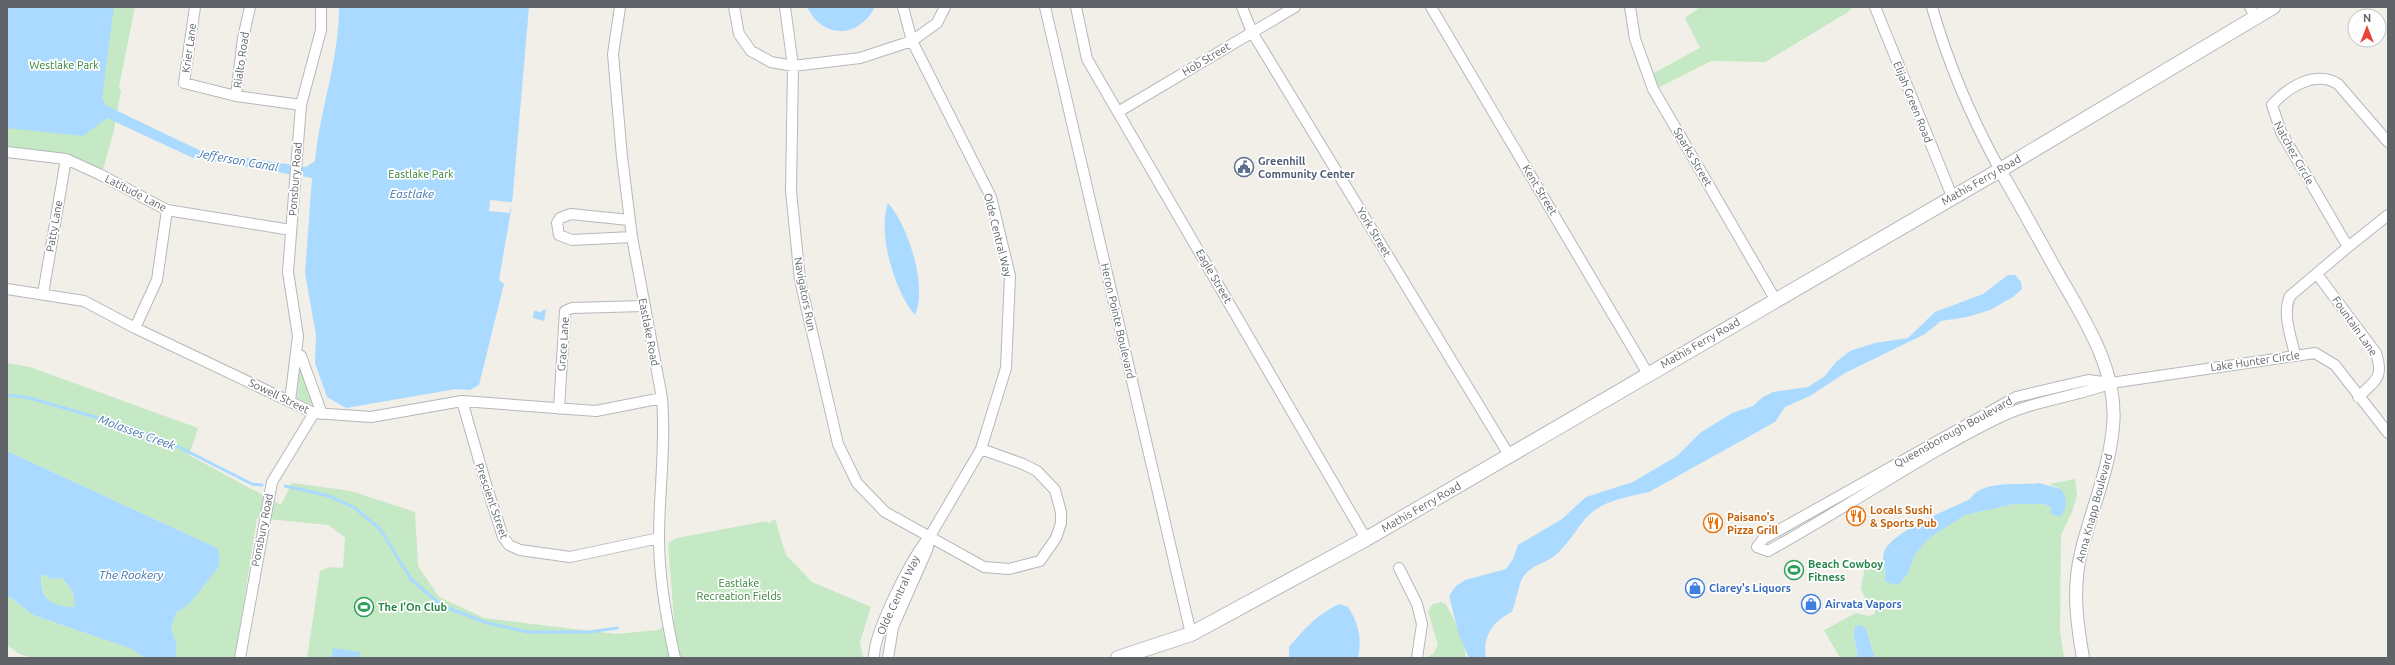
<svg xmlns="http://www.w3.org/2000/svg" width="2395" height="665" font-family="Ubuntu,sans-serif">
<rect width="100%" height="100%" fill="#f1efe8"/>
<path fill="#c5e8c5" d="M7,7H135L119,86L121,91L114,130L102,173L7,149Z
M1700,7H1853L1848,12L1765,62L1711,61L1658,88L1652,74L1700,48L1685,18Z
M7,363L30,367L198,428L189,455L281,505L292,483L351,491L415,512L418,566L439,597L484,618L616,634L658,630L674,620L668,543L677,538L767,521L768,524L775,519L786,555L812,582L871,607L860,642L863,658H307L320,571L331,567L343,568L345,538L329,525L257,518L235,658H175L177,646L171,628L176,613L190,603L206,543L7,451Z
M300,366L313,405L297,398Z
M2075,479L2077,495L2072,512L2061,535L2060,630L2064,658H1875L1866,629L1854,635L1858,658H1840L1824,630L1856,613L1868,616L1875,614V603L1866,601L1861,588L1865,567L1875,560L1882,562L1886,577L1908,573L1915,553L1929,538L1965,515L2015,504H2043L2051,507L2061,489L2049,484Z
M46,575L50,579L61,578C70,587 76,593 75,607C70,607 63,608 59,607C45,603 41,588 41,576Z
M7,595L33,615L132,649L144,658H33L19,654L7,645Z
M1441,602L1446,604L1463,638L1466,658H1426L1433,654L1438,645L1428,611L1433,604Z"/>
<path fill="#aadaff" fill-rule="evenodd" d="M7,7H114L102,98L107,106L201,151L306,167L315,161C320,108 339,61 339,7H529L512,204L499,280L504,284L479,385L470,390L456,389L346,408L327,397L315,363L316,335L305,273L312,178L193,158L107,118L83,136L7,128Z
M807,7H875C858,39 823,39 807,7Z
M888,203C908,225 928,287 915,315C895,292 877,233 888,203Z
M2008,275H2015L2021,282L2022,289L2013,297L1990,310L1967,317L1941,321L1925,334L1845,373L1810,396L1785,407L1775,422L1649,492C1627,497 1600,501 1585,519C1576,530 1568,543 1558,553C1548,563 1532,564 1523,577C1520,581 1515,604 1512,612C1493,621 1482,637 1486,658H1469L1459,635L1449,596L1456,586L1465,580L1506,569L1513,559L1518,545L1562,519L1586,497L1633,482L1677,456L1700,433L1732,413L1753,406L1763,397L1773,392L1808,387L1825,376L1836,362L1850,351L1875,343L1908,338L1935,312L1983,294Z
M542,310H546L544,321L533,318L534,311L542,312Z
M7,451L217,548L220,558L218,568L190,603L176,613L171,628L177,646L175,658H144L132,649L33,615L7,595ZM46,575L50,579L61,578C70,586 76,593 74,607C53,607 40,600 41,576Z
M2039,483L2061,489C2067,499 2068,509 2060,517L2051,514V507L2043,504H2015L1965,515L1929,538L1915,554L1908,573L1898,585L1885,582C1887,571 1881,562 1884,552C1892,531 1950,509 1970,499C1984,479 2017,486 2039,483Z
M1339,604L1348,607C1359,624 1362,639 1358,658H1289V647C1303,630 1319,613 1339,604Z
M1860,625L1866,629L1875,658H1858L1854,635L1855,626Z
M333,648L360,652L359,658H331Z"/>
<path fill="#f1efe8" d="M490,200L511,202L514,204V207H511L509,213L489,211Z"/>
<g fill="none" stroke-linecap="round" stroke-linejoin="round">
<path stroke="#aadaff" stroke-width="3" d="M7,395L30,398L136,429L177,446L252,484L262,485
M285,486L329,496L355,508L380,529L411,579L441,605L484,622L528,632H589L617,628"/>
<defs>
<path id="minor" d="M195,7L184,83L236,96
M250,7L243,38L236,96L301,105
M620,7L613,54L622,157L632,237L662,398C666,445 659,491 659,538C659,579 666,618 675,658
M734,7L739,34L751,51L771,62L793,66L860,58L912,41L937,23L945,7
M785,7L793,66L791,191L800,280L838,444L857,483L885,512L984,567L1009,569L1040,561L1056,538L1061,523V512L1055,490L1037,471L1023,464L981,449
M1045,7L1191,634
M1076,7L1087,59L1366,539
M1242,7L1252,32L1509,455
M1431,7L1648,374
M1630,7L1635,39L1653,89L1775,299
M1875,7L1952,196
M1932,7C1948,63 1972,119 2000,170
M2250,7L2255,17
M1118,112L1295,7
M2388,142L2338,84C2315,70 2288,87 2272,105L2281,132L2348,247L2388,215
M7,152L66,159L99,174L167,210L291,230
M629,220L571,214L560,218L557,223L559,235L572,240L632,237
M2317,274L2376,353C2384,378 2376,380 2358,397
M7,289L84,301L135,328L314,413L371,417L462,401L596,411L662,398
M43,294L66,159
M135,328L157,280L167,210
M296,353L301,356L322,414
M2295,355C2291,336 2282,314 2290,296L2348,247
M2111,383L2088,380L2016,397L1763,539L1757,547L1768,551C1845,509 1917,458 1996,419C2034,400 2073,398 2111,383L2315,353L2335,365L2388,433
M290,401L298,336L288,272L301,105L321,30V7
M462,401L485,481L503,537L509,545L520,550L570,557L659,538
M559,409L565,311L572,308L644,306
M1399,568L1417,604L1422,624L1417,658
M240,658L272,482L314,413
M874,658C873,633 913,555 930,536L981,449L1006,368L1010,276L991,197L912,41L903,7
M888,658L893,627L927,550L930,538"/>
<path id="tertiary" d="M2000,170C2019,203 2038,237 2056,270C2083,318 2119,370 2113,427C2109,471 2091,510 2081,553C2072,589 2077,623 2083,658"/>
<path id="secondary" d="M1118,658L1191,634L1366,539L2000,170L2273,7"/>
</defs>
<use href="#minor" stroke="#b5b8bc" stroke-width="12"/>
<use href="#tertiary" stroke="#b5b8bc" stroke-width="14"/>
<use href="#secondary" stroke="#b6babf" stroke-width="16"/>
<use href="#minor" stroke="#fff" stroke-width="10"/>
<use href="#tertiary" stroke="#fff" stroke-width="12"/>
<use href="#secondary" stroke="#fff" stroke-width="14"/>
</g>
<defs>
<symbol id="civic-ring" viewBox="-11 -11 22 22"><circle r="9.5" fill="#fff" stroke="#5c6f8a" stroke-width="1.5"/><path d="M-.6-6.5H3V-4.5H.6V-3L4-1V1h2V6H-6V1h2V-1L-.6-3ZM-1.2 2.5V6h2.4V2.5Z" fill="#5c6f8a"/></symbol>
<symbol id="restaurant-ring" viewBox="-11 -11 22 22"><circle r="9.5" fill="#fff" stroke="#e8710a" stroke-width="1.5"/><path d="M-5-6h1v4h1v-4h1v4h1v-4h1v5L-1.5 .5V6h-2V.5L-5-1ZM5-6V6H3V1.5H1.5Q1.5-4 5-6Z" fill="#e8710a"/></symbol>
<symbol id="stadium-ring" viewBox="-11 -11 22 22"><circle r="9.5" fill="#fff" stroke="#2e9e5b" stroke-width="1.5"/><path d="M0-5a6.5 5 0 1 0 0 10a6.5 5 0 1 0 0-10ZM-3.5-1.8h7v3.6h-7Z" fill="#2e9e5b"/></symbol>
<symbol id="shop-ring" viewBox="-11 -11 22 22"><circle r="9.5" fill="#fff" stroke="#3f7fe0" stroke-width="1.5"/><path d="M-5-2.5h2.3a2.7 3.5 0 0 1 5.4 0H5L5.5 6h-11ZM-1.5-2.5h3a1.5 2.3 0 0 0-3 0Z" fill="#3f7fe0"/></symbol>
</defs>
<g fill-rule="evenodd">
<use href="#civic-ring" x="1233" y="156" width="22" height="22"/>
<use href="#restaurant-ring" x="1845" y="505" width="22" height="22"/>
<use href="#restaurant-ring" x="1702" y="512" width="22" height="22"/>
<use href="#stadium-ring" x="1783" y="559" width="22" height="22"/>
<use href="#shop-ring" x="1684" y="577" width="22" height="22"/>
<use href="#shop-ring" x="1800" y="593" width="22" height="22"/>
<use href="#stadium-ring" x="353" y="596" width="22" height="22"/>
</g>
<g text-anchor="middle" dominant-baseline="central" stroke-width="3.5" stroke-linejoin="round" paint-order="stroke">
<g font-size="11" fill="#5f6368" stroke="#fff">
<text transform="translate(189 48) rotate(-82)">Krier Lane</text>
<text transform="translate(1206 59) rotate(-31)">Hob Street</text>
<text transform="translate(241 60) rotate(-82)">Rialto Road</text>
<text transform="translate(1913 102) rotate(68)">Elijah Green Road</text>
<text transform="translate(2294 153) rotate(61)">Natchez Circle</text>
<text transform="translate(1693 157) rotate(60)">Sparks Street</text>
<text transform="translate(295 179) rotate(-86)">Ponsbury Road</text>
<text transform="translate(1981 180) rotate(-30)">Mathis Ferry Road</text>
<text transform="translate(1540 190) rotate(59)">Kent Street</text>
<text transform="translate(136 193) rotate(27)">Latitude Lane</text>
<text transform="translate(54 226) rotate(-80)">Patty Lane</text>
<text transform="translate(1374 232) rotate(59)">York Street</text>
<text transform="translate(998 235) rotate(76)">Olde Central Way</text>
<text transform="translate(1214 276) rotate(60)">Eagle Street</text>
<text transform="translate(805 294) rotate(79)">Navigators Run</text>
<text transform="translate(1118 321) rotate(77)">Heron Pointe Boulevard</text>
<text transform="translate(2355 326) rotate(55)">Fountain Lane</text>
<text transform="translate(649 332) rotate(79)">Eastlake Road</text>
<text transform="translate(1700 343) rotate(-30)">Mathis Ferry Road</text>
<text transform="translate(563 344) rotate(-86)">Grace Lane</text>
<text transform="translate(2255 361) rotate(-8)">Lake Hunter Circle</text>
<text transform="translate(279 396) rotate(26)">Sowell Street</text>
<text transform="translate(1953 432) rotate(-29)">Queensborough Boulevard</text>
<text transform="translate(492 501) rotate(71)">Prescient Street</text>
<text transform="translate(1421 507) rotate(-30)">Mathis Ferry Road</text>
<text transform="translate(2094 508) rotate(-75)">Anna Knapp Boulevard</text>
<text transform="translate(262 530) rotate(-79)">Ponsbury Road</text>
<text transform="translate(898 595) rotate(-65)">Olde Central Way</text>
</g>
<g font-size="11" fill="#348238" stroke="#fff">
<text x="64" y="65">Westlake Park</text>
<text x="421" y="174">Eastlake Park</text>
<text x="739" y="583">Eastlake<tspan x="739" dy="13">Recreation Fields</tspan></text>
</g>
<g font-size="11" font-weight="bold" fill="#4e5e75" stroke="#fff" text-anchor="start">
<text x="1258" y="161">Greenhill<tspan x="1258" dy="13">Community Center</tspan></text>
</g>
<g font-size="11" font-weight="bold" fill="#c56008" stroke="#fff" text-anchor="start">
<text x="1870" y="510">Locals Sushi<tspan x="1870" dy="13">&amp; Sports Pub</tspan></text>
<text x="1727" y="517">Paisano's<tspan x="1727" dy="13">Pizza Grill</tspan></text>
</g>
<g font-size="11" font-weight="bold" fill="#27864d" stroke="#fff" text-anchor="start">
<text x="1808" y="564">Beach Cowboy<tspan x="1808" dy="13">Fitness</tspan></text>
<text x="378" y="607">The I'On Club</text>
</g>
<g font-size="11" font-weight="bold" fill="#366cbe" stroke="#fff" text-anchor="start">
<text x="1709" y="588">Clarey's Liquors</text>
<text x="1825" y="604">Airvata Vapors</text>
</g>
<g font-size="12" font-style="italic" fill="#4174aa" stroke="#fff">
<text transform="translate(238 160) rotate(10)">Jefferson Canal</text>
<text x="412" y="193">Eastlake</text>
<text transform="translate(137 432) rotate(20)">Molasses Creek</text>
<text x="131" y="574">The Rookery</text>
</g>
</g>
<rect width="2395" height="665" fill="none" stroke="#5f6368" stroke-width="16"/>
<g transform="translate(2367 28)"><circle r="19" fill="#ffffff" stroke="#bfc1c3"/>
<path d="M0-3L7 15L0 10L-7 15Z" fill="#ea4335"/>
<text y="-6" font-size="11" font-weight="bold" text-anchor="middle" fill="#5f6368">N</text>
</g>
</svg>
